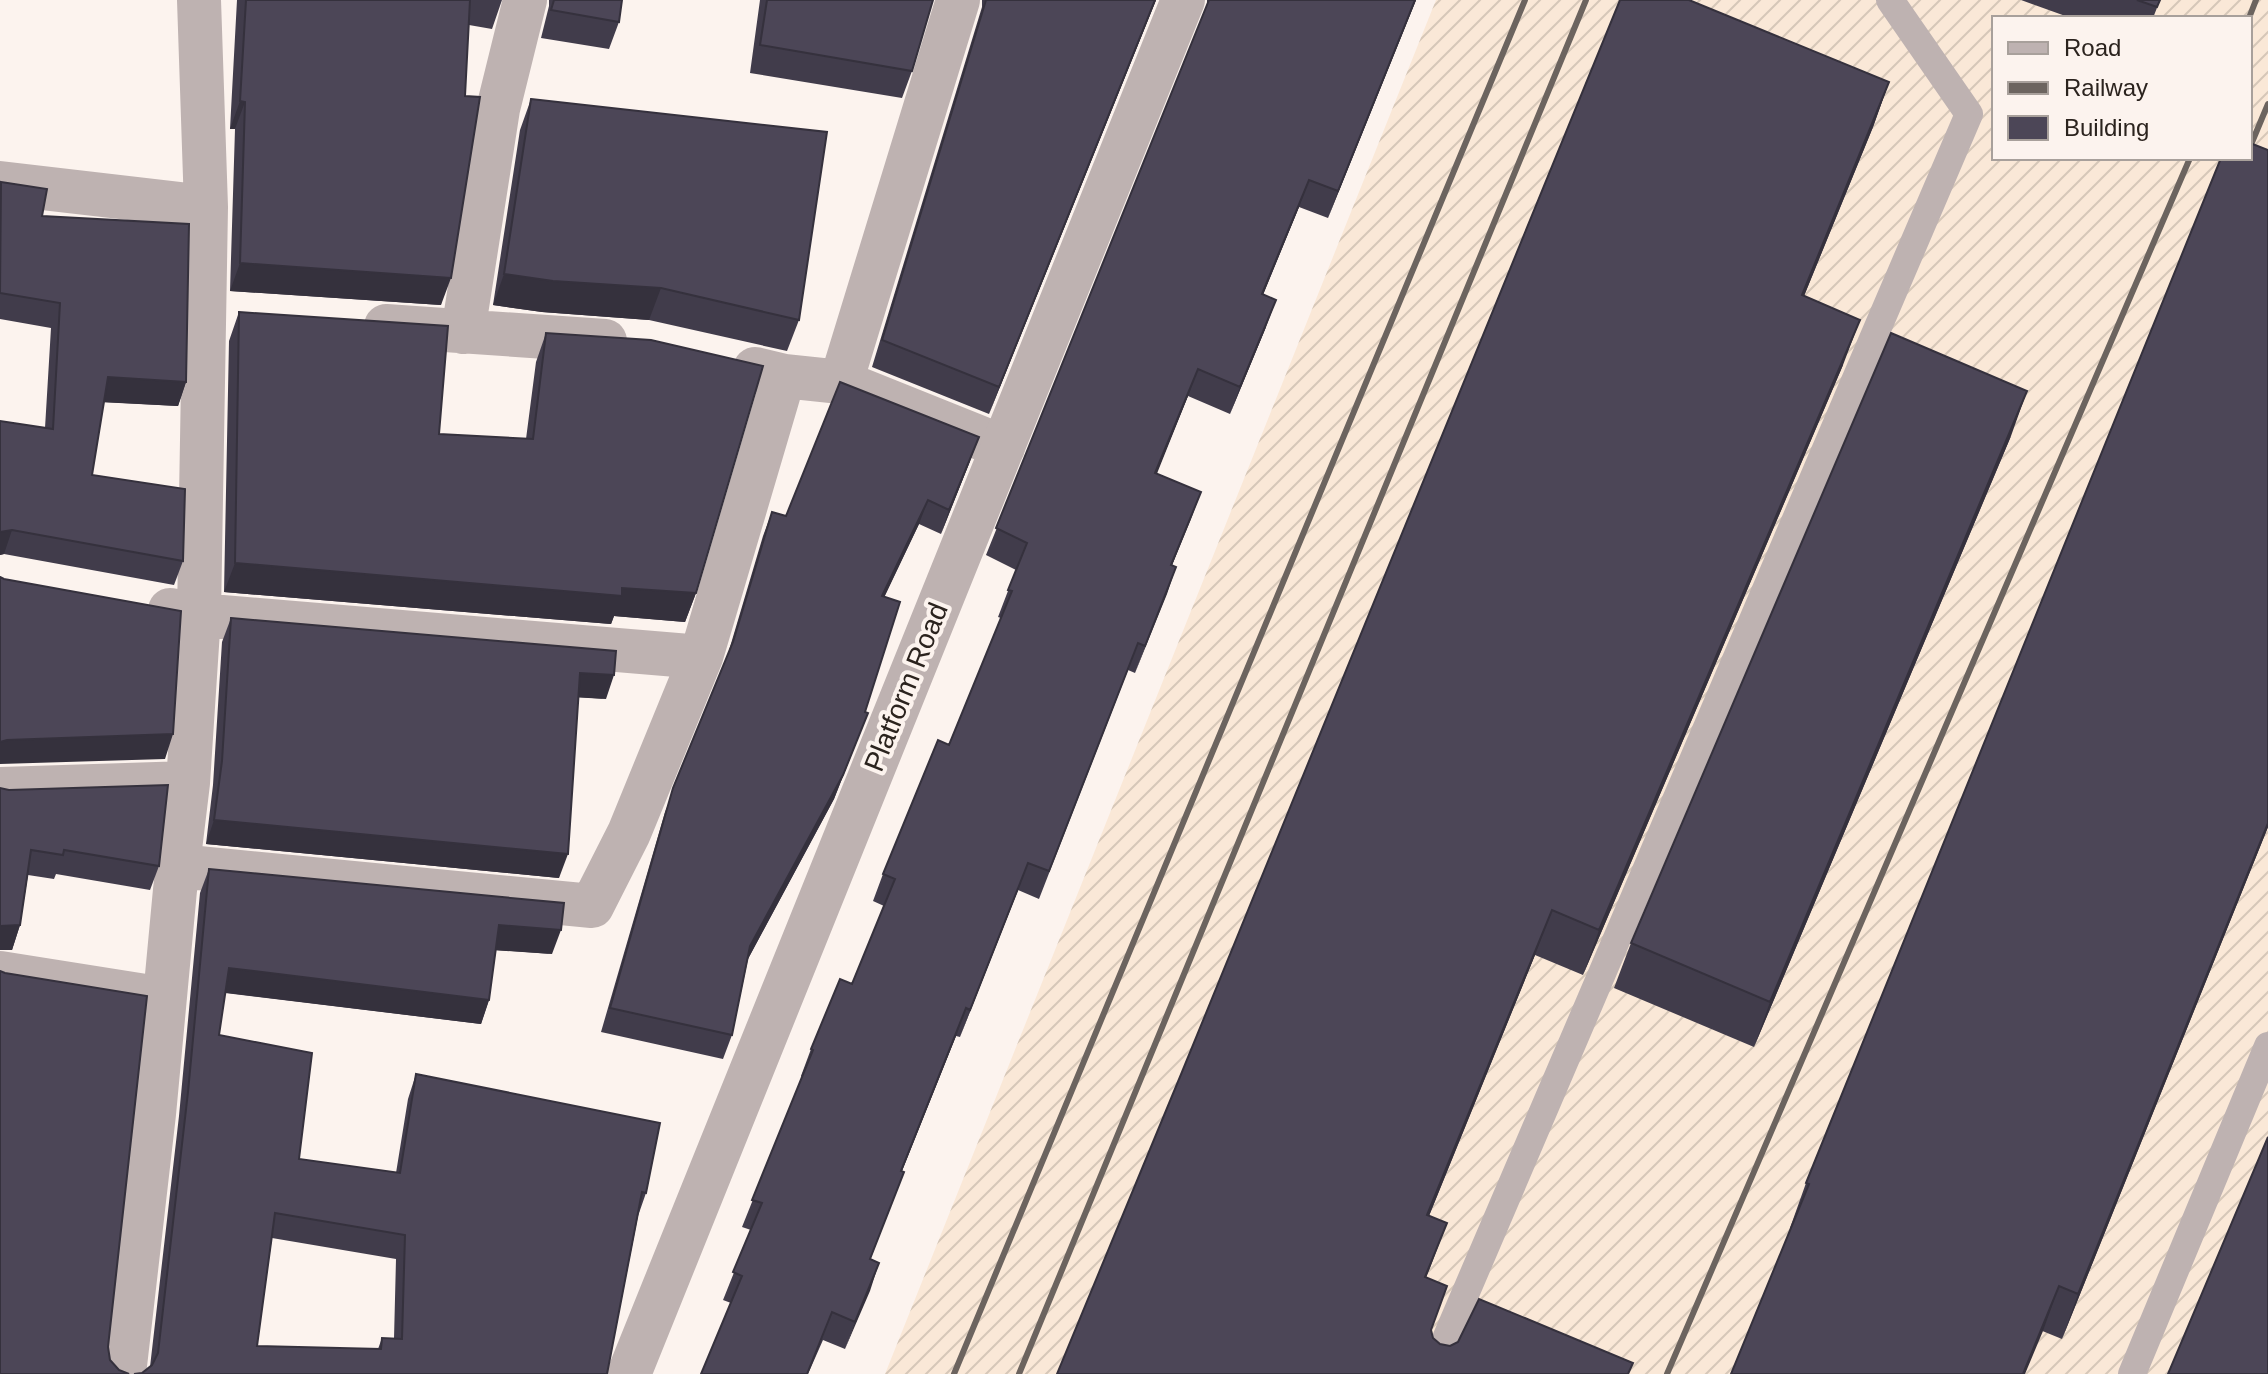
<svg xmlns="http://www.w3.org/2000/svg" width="2268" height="1374" font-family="Helvetica,sans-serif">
<defs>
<pattern id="industrial-furrows" width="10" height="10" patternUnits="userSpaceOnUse" patternTransform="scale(2)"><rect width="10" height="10" fill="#fae8d7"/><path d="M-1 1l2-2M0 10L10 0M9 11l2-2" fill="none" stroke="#d6c7b8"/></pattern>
</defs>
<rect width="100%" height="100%" fill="#fcf3ee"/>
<path fill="url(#industrial-furrows)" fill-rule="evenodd" d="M1436,0H2268V1374H885ZM1994,18H2250V158H1994Z"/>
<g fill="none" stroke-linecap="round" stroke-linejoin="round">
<path stroke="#beb2b1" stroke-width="28" d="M1431,1374L1969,114L1890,0
M2132,1374L2268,1046"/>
<path stroke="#beb2b1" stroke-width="44" d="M0,183L206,207
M386,326L605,341
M463,332L498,109L525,0
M755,369L784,376L841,382L1003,447
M841,382L958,0
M170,610L199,615L701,657
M0,789L188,783
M178,866L592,906L629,833L701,657L784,376
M0,973L164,999
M124,1374L154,1114L175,890L188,783L199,615L206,207L199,0"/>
<path stroke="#beb2b1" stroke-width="44" d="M629,1374L1183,0"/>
<path stroke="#6c645f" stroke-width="6" d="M2249,18L2256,0
M2250,147L2268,104
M954,1374L1525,0
M1019,1374L1586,0
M1667,1374L2190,158"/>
</g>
<path fill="#413c4b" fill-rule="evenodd" d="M237,0H502L492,29L469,25L441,305L230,291L235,129H230Z
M549,0H622L619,22L609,49L541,38L549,6Z
M760,0H933L912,71L902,98L750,73Z
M982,0H1156L989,414L872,367L982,7Z
M1207,0H1416L1328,218L1299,207L1263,295L1266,327L1230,414L1188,396L1156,474L1201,492L1172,565L1176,567L1135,673L1128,670L1039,899L1018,890L960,1037L956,1036L902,1171L904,1172L870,1260L879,1263L845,1349L823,1340L808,1374H701L731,1303L723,1300L751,1230L742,1227L802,1077L801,1076L811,1049L852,984L884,906L873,901L883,874L949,745L1001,618L998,617L1016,570L986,555L1207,5Z
M2021,0H2160L2153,18H2071Z
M1889,82L1873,127L1804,296L1843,365L1583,975L1535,955L1429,1216L1426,1278L1431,1331L1433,1338L1440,1344L1057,1374Z
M531,99L799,320L787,351L649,320L542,312L493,305L520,130Z
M2268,150V827L2062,1339L1790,1228L1806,1183Z
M0,183L42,216L186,382L178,406L104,402L92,475L183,561L174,585L4,554L0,555V421L45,428L51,328L0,319Z
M239,312L439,434L526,439L536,362L546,333L696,593L685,622L614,616L611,624L224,592L229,341Z
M2011,436L1754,1047L1614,988L1631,943Z
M970,461L941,534L919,524L884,597L865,712L868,713L834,799L748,959L732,1035L723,1059L601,1032L665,812L727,657L763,536L772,512L786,516Z
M231,618L606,699L578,697L559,878L206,844L213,785L222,642Z
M0,788L159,866L150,890L56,874L54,879L28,875L20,925L12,950Z
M209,869L552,954L496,950L489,1000L481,1024L225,993L219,1035L299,1159L396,1173L408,1099L416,1074L646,1193L638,1216L607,1374L142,1373L150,1367L179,1116L200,893ZM272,1238L396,1259L394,1339L382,1338L378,1349L257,1346Z"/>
<path fill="#35313d" d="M1155,0H1156L989,414L999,387Z
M1415,0H1416L1328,218L1338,191Z
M1889,82L1873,127L1786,340L1802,295Z
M240,101L245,102L235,129H230Z
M1309,180L1299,207L1252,321L1262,294Z
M240,263L451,278L441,305L230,291Z
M504,274L661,288L649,320L542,312L493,305Z
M1276,300L1266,327L1230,414L1240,387Z
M1860,320L1843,365L1583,975L1599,930Z
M1198,369L1188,396L1146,501L1155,473Z
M108,377L186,382L178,406L99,402Z
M2027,391L2011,436L1754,1047L1770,1002Z
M979,437L970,461L941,534L949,510Z
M1201,492L1191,519L1161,592L1171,565Z
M928,500L919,524L873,621L882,596Z
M12,530L4,554L0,555V532Z
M235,563L622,588L696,593L685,622L614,616L611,624L224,592Z
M1176,567L1167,594L1135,673L1145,646Z
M580,673L614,675L606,699L571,697Z
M868,713L834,799L742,970L750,946Z
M173,734L165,759L0,764V742L7,740Z
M214,820L568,854L559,878L206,844Z
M2268,823V827L2062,1339L2078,1294Z
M1028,863L1018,890L960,1037L970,1010Z
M1552,910L1535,955L1411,1260L1427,1215Z
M20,925L12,950H0V926Z
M499,925L561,930L552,954L491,950Z
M229,968L489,1000L481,1024L220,992Z
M966,1008L956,1036L891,1198L901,1171Z
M1447,1223L1430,1268L1408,1322L1425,1277Z
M879,1263L870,1291L845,1349L855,1322Z
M2059,1286L2043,1331L2025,1374H2023Z"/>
<path fill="#4c4657" stroke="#35313d" stroke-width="2" fill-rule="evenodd" d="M246,0H470L465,96L480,97L451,278L240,263L245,102L240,101Z
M554,0H622L619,22L551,10Z
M767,0H933L912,71L760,45Z
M986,0H1155L999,387L882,340Z
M1209,0H1415L1338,191L1309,180L1262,294L1276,300L1240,387L1198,369L1155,473L1201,492L1171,565L1176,567L1145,646L1138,643L1049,871L1028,863L970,1010L966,1008L901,1171L904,1172L870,1259L879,1263L855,1322L832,1312L807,1374H701L742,1276L733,1272L762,1203L752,1200L813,1050L811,1049L840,979L852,984L895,879L883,874L938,740L949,745L1012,591L1008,590L1027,543L996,528Z
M1620,0H1689L1889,82L1802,295L1860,320L1599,930L1552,910L1427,1215L1447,1223L1425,1277L1447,1286L1431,1330L1433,1338L1440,1344L1450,1346L1458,1342L1479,1299L1633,1363L1628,1374H1057L1182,1072Z
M2137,0H2160L2157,7Z
M531,99L827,132L799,320L661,288L553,281L504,274Z
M2250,143L2268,150V823L2078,1294L2059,1286L2023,1374H1731L1809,1184L1806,1183L2221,158H2250Z
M1,182L47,189L42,216L189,224L186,382L108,377L92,475L185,489L183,561L12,530L0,532V421L53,429L60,303L0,293Z
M239,312L448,326L439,434L533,439L546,333L651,340L763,366L696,593L622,588V596L235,563Z
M1891,333L2027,391L1770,1002L1631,943Z
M840,382L979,437L949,510L928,500L882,596L900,602L865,712L868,713L843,775L750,946L732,1035L610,1008L673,788L733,642L772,512L786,516Z
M0,577L4,579L181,611L173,734L7,740L0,742Z
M231,618L616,651L614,675L580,673L568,854L214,820L222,761Z
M168,785L159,866L64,850L63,855L31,850L20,925L0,926V788L9,790Z
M209,869L564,903L561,930L499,925L489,1000L229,968L219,1035L312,1053L299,1159L400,1173L416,1074L660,1123L646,1193L642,1192L607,1374H134L142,1373L152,1365L158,1353L188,1092ZM275,1213L405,1235L402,1339L382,1338L381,1349L257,1346Z
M0,971L5,973L147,996L108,1347L110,1360L119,1370L129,1374H0Z
M2268,1137V1374H2168Z"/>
<g text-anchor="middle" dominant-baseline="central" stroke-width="8" stroke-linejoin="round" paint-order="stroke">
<g font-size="28" fill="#2b231e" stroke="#fcf3ee">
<text transform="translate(906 687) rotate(-68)">Platform Road</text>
</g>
</g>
<rect x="1992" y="16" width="260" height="144" fill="#fcf3ee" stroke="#a8a09b" stroke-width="2"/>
<rect x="2008" y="42" width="40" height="12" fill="#beb2b1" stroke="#a8a09b" stroke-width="2"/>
<text x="2064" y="56" font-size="24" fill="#2b231e">Road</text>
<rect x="2008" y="82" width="40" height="12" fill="#6c645f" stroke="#a8a09b" stroke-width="2"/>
<text x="2064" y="96" font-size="24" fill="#2b231e">Railway</text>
<rect x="2008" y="116" width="40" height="24" fill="#4c4657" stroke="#a8a09b" stroke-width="2"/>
<text x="2064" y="136" font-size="24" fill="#2b231e">Building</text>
</svg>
